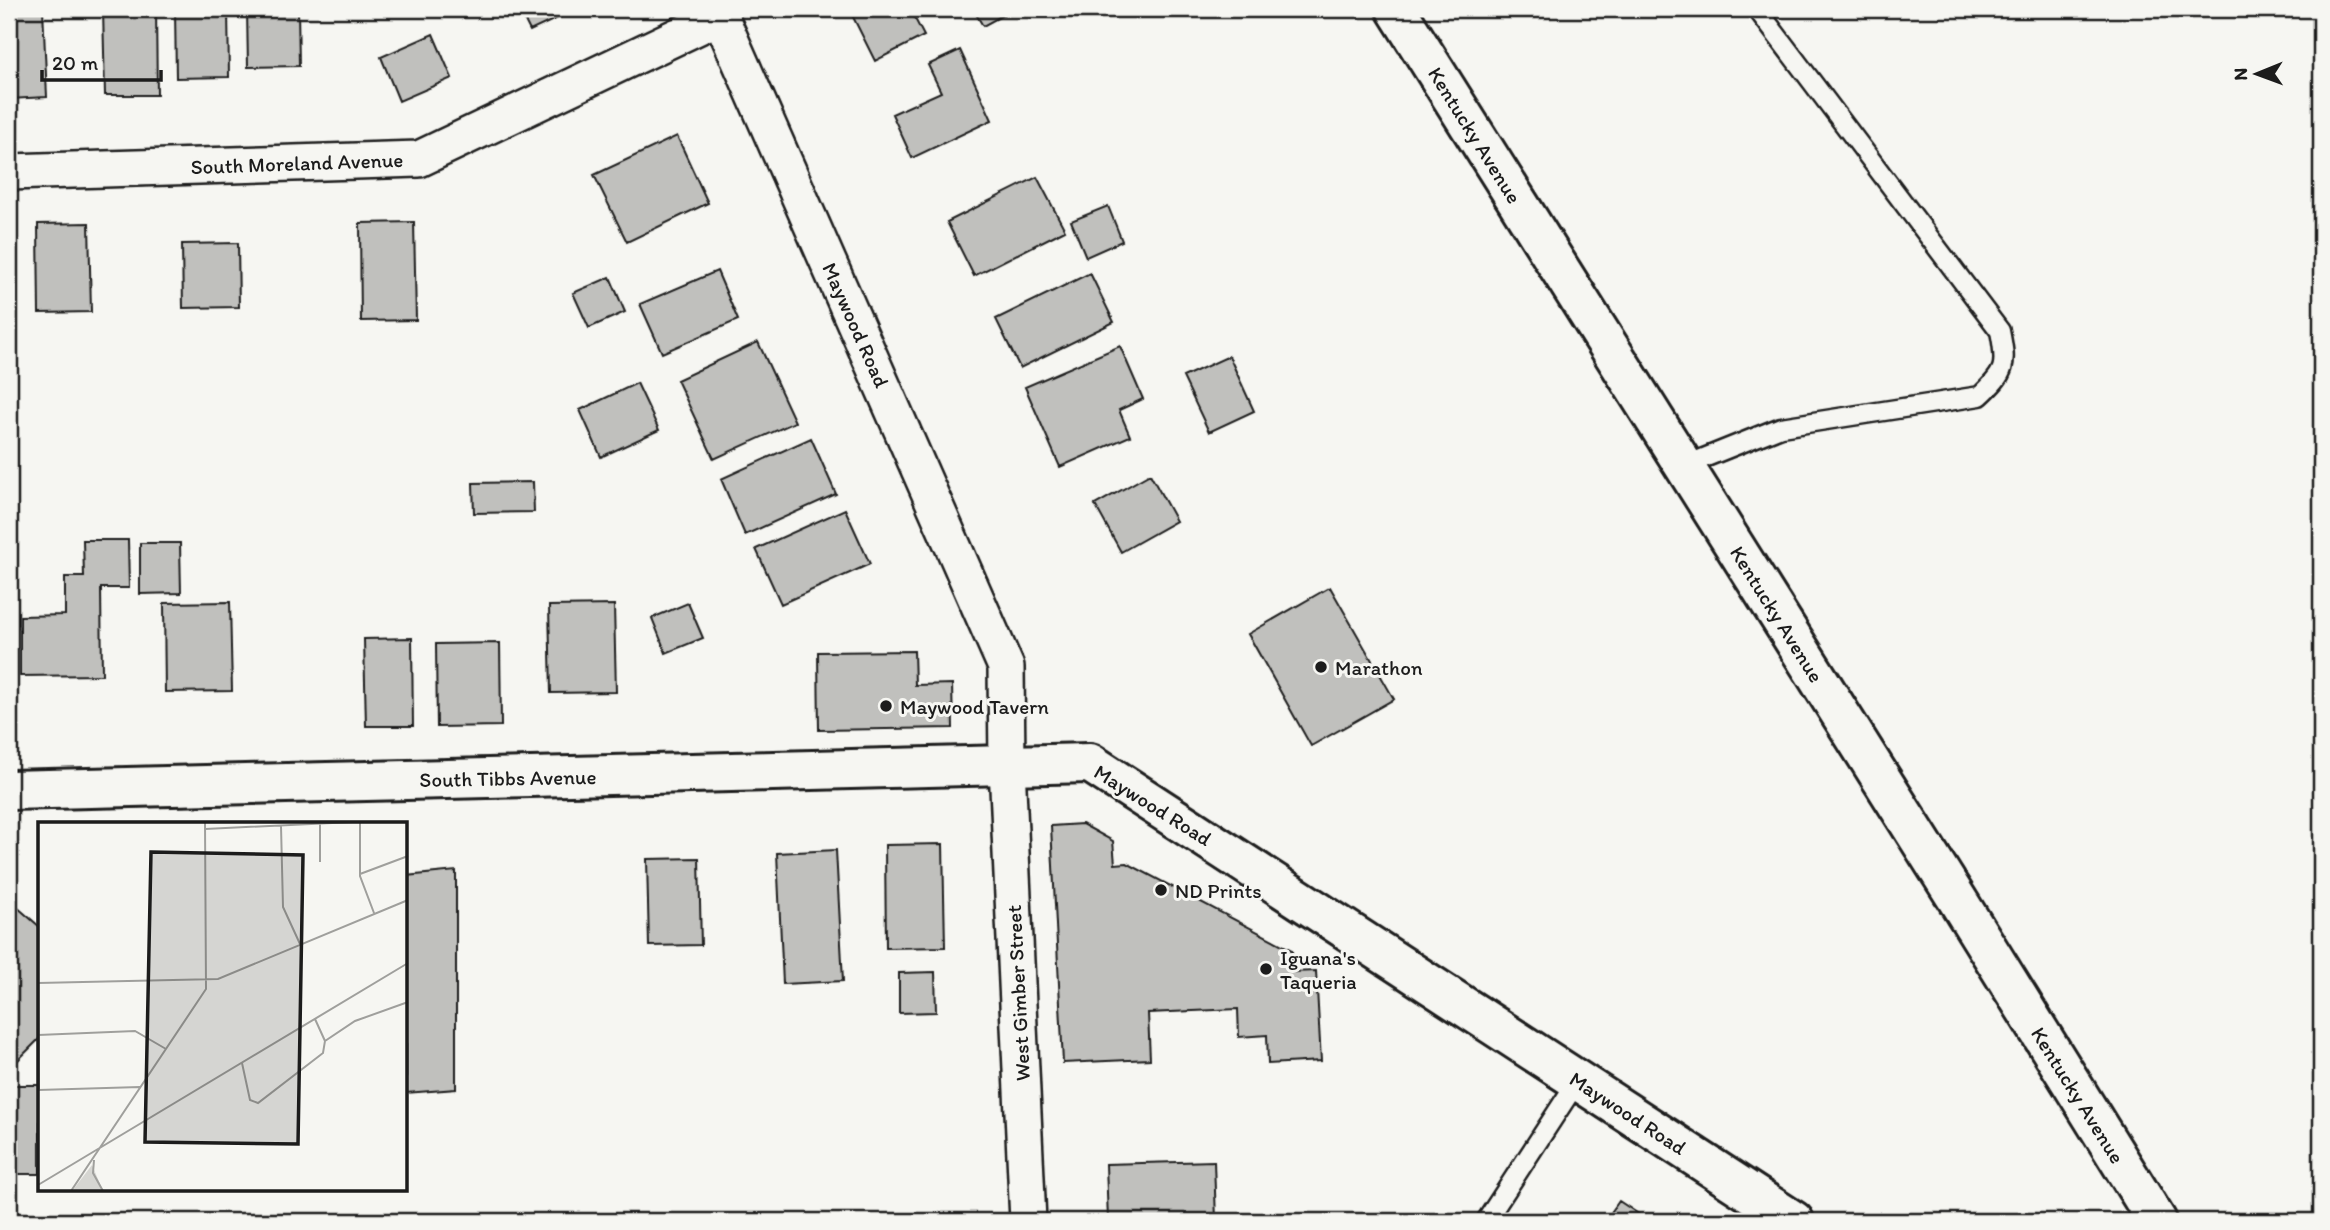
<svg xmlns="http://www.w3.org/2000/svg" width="2330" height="1230" font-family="Itim,sans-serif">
<rect width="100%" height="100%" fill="#f6f6f2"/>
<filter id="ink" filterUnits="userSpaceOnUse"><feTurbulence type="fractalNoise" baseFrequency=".0143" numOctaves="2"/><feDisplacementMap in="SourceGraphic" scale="14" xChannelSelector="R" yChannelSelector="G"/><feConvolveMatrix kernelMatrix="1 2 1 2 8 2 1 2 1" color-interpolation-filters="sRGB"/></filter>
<g filter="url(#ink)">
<path fill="#c0c0bd" stroke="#1c1c1c" stroke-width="2" d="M9,9H43L47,97L9,99Z
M103,9H156L157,95H105Z
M175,9H228L229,77L176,78Z
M247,9H298L299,66L248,67Z
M519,9H577L530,31Z
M849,9H910L924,36L875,61Z
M973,9H1014L983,26Z
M433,34L452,78L399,101L381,57Z
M960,50L992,120L912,158L892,114L941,92L928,65Z
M677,136L708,203L627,242L594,175Z
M1037,177L1065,230L974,276L947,222Z
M1108,206L1122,241L1086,257L1071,221Z
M414,222L416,320L361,321L360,223Z
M89,223L91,312L39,313L38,224Z
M238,243L239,307L183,308L182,244Z
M717,271L738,320L662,353L640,304Z
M1090,273L1114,322L1020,368L996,319Z
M610,277L625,312L589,328L573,293Z
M758,342L795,422L714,459L677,380Z
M1120,346L1143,399L1119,410L1130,436L1060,467L1025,387Z
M1229,356L1254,411L1209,432L1183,377Z
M637,383L659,430L601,457L580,410Z
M811,438L836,494L745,535L721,479Z
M1150,474L1176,521L1121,552L1095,505Z
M533,482L534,512L474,513L473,483Z
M845,509L870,564L781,604L756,549Z
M83,540H128L129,588H101L102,675L20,676V616L65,615V577H84Z
M140,543H180L181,593L140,594Z
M1330,587L1394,699L1311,746L1248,634Z
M230,602L232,691L165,692L164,603Z
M688,603L703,638L666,653L652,618Z
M614,605L616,692L551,693L549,606Z
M412,638L413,726H366L364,639Z
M500,643L501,726L437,727L436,644Z
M914,651L915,685L952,684L953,728L819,730L818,652Z
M1082,824L1113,841L1115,864L1127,863L1292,950L1293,972L1316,971L1321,1061L1268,1064L1267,1035L1239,1037L1238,1009L1148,1013L1150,1059L1063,1063L1051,826Z
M943,844L945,947L886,948L885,845Z
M836,850L843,981L783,984L777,853Z
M699,858L701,945L649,946L647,859Z
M456,871V1089L406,1093V876Z
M9,900L40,927V1038L9,1069Z
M935,972L936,1012L899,1013V973Z
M9,1085H40V1174H9Z
M1214,1161L1216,1221H1108L1106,1164Z
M1619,1201L1649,1221H1605Z"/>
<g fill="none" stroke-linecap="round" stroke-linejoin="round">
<defs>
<path id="lane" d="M1684,466L1781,427L1980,396C2006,372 2007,366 2000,331L1757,9
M1486,1221L1578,1080"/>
<path id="street" d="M717,9L1006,667L1007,766L1028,1221
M9,172L419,159L720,16"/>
<path id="secondary" d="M9,790L1090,763L1794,1221"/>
<path id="primary" d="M1396,9L1957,899L2157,1221"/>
</defs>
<use href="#lane" stroke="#1c1c1c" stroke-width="23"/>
<use href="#street" stroke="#1c1c1c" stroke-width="40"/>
<use href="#secondary" stroke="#1c1c1c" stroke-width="44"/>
<use href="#primary" stroke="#1c1c1c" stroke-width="44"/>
<use href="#lane" stroke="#f6f6f2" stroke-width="18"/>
<use href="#street" stroke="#f6f6f2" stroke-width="35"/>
<use href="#secondary" stroke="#f6f6f2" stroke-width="38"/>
<use href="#primary" stroke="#f6f6f2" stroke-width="38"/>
</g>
</g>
<g fill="#1c1c1c" stroke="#f6f6f2" stroke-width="2.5">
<circle cx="1321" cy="667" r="7"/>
<circle cx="886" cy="706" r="7"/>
<circle cx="1161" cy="890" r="7"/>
<circle cx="1266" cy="969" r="7"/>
</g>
<g text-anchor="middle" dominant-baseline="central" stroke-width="6" stroke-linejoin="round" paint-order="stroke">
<g font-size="21" fill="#1c1c1c" stroke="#f6f6f2">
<text transform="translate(1475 135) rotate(58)">Kentucky Avenue</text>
<text transform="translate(297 163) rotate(-2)">South Moreland Avenue</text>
<text transform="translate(856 325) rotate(66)">Maywood Road</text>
<text transform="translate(1777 614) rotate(58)">Kentucky Avenue</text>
<text transform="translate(508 778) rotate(-1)">South Tibbs Avenue</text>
<text transform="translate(1153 805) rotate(32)">Maywood Road</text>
<text transform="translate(1018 993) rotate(-93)">West Gimber Street</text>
<text transform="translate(2078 1095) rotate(58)">Kentucky Avenue</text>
<text transform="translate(1628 1113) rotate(33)">Maywood Road</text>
</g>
<g font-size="21" fill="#1c1c1c" stroke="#f6f6f2" text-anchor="start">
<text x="1335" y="667">Marathon</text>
<text x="900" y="706">Maywood Tavern</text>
<text x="1175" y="890">ND Prints</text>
<text x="1280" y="957">Iguana's<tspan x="1280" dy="24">Taqueria</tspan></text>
</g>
</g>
<g transform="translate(38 822)">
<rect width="369" height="369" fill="#f6f6f2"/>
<path d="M54,343L65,369H34Z" fill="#d6d6d2"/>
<path fill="none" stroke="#9f9f9c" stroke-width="2" d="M322,0V54L336,91M243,4L245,85L262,122M167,7L315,0M282,40V2M322,52L370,34M0,147L1,268M0,161L180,157L370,78M0,213L97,209L128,227M287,219L317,199L370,180M204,241L212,278L220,281L285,231L287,219L277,197M0,268L102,265M56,338L55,351L65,369M0,363L370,141M33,369L168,167L167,0"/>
<path fill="#1c1c1c" fill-opacity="0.15" stroke="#1c1c1c" stroke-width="3.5" d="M113,30L265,33L260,322L107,320Z"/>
<rect width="369" height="369" fill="none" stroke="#1c1c1c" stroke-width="3.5"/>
</g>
<rect width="2330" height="1230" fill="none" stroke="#f6f6f2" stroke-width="35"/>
<rect x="18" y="18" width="2295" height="1195" fill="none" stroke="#1c1c1c" stroke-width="2.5" filter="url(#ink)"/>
<g transform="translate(2257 74) rotate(269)" stroke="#f6f6f2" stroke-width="5" paint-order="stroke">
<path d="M0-5L12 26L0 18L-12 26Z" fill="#1c1c1c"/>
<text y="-10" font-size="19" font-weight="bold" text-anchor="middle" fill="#1c1c1c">N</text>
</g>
<path d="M42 70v10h119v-10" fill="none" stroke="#1c1c1c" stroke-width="3.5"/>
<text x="52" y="70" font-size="21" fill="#1c1c1c" stroke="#f6f6f2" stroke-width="5" paint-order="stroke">20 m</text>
</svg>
